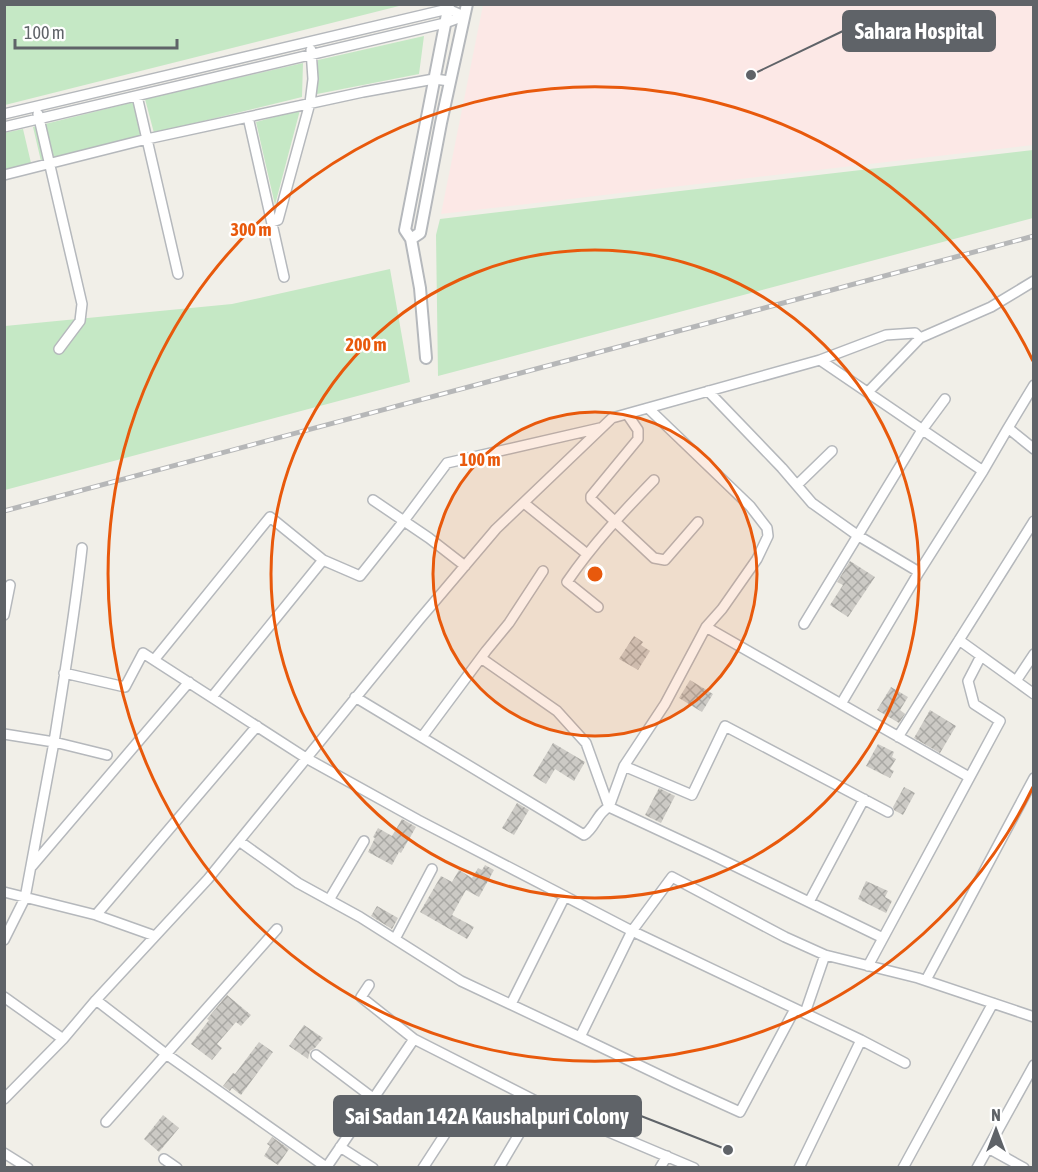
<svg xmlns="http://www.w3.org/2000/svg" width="1038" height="1172" font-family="'Asap Condensed',sans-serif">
<defs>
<pattern id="building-cross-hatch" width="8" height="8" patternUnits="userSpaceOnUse" patternTransform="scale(1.5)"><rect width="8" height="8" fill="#cccac5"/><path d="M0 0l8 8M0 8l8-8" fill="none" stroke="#a9a8a4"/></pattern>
</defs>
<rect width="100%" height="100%" fill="#f1efe8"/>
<path fill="#fce8e6" d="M483,5H1033V145L441,214Z"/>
<path fill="#c5e8c5" d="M5,4H403V5L5,105Z
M424,36L419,74L317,94L318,60Z
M303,63L302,97L154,133L145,99Z
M134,102L142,136L41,161L33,127Z
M300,110L275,205L256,122Z
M23,129L31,163L5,170L4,133Z
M1033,150V218L438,376L436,235L440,219Z
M390,269L410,382L5,490V326L232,304Z"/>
<path fill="url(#building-cross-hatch)" d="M850,561L875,577L848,617L830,605L843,585L837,582Z
M634,636L643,642L641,645L650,651L638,670L619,659Z
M690,680L713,694L702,712L679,698Z
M891,687L908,697L900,710L905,714L899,723L877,710Z
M930,710L956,726L940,753L914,738Z
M553,743L585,762L574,781L555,769L546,784L533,776Z
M878,744L894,752L892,757L896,759L890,769L894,771L890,778L866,766Z
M904,787L915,793L903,815L894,810L893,807Z
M659,788L675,796L661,823L645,815Z
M517,803L529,810L514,835L502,828Z
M402,819L416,827L401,853L399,852L392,865L368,852L375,838L373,837L378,828L392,836Z
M485,865L494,870L479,897L466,890L452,915L474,927L467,939L420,912L441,876L452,882L459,870L472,878L478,868L482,870Z
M866,881L888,891L885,897L892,901L886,913L858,899Z
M377,906L398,918L392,929L371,916Z
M227,995L251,1015L241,1026L236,1022L217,1044L222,1048L212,1060L191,1044L209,1020L207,1019Z
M304,1025L323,1038L315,1048L310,1051L308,1059L289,1046Z
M259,1042L273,1052L241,1095L232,1088L230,1091L223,1086L233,1073L235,1074Z
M163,1115L179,1128L159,1152L144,1139Z
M272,1137L289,1149L278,1165L264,1156L270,1146L267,1144Z"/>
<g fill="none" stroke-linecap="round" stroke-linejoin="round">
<defs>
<path id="minor" d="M137,96L178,274
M4,114L448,9L464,16
M38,114L82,304L80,321L59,349
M248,117L284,277
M4,127L445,23L464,16
M4,175L147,139L363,92L434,79L450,81
M272,222L278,220L310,103L313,79L311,50
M820,360L886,335L915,333L920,338
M708,391L782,468L812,503L857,535L919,572
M868,392L920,338L991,307L1034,281
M627,414L638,430V439L591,496V499L654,558L665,560L698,522
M1008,428L1034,385
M797,485L832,451
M373,500L429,538L465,566
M524,503L587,554
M598,607L567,582C593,544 622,513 654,480
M4,615L10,585
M804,624L922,430L945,399
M706,627L969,777
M959,640L1034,694
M481,658L557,711L586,743L609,807L624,766L665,704L706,627L722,609L757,559L768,536L767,528L750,506L648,408
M154,660L270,517L323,560L360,576L403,522L447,463L600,428
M64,673L125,687L143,653L306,758L418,820L632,931L861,1040L799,1168
M1016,681L1034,654
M212,697L323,560
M355,697L584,835C595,828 597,813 609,807L710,854L883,938
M841,704L919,572L983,471
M4,734L54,742C64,678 75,613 82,548
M422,737L486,651L509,623L543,571
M898,737L1034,521
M624,766L692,795L725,726L888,812
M239,841L298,883L360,917L461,981L580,1037L632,931L672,877L785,937L825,955
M32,866L189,682
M4,892L96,915L155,936
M329,900L364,841
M809,902L864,799
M96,915L257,726
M395,939L432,869
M4,940L25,898L54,742L107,755
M868,966L1000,721L974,704L968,681L981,656
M926,980L1034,778
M369,985L361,997L414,1039
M4,997L63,1039
M96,1000L166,1054L326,1167
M511,1004L565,896
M805,1013L825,955L918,978L1034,1017
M580,1037L676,1083L740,1112L795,1009
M861,1040L905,1063
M316,1055L373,1098
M4,1099L63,1039L96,1000L208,879L419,620L496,529L612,418L820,360L983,471L1008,428L1034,449
M106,1122L277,929
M340,1147L373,1168
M988,1148L1024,1168
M4,1153L28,1168
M164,1159L177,1168
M326,1168L414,1039L538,1102L694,1168
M423,1168L458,1114
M499,1168L538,1102
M660,1168L667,1156
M903,1168L993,1003
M977,1168L1034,1065"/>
<path id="tertiary" d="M411,239L420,233L441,123L467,4
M426,358L420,288L411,239L405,230L449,4"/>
</defs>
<use href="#minor" stroke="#b5b8bc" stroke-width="12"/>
<use href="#tertiary" stroke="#b5b8bc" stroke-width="14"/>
<use href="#minor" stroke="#fff" stroke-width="9"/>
<use href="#tertiary" stroke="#fff" stroke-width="10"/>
<defs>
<path id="rail" d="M4,511L1034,236"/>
</defs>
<use href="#rail" stroke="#b6b7b8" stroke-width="5"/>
<use href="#rail" stroke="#fff" stroke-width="3" stroke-dasharray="9" stroke-linecap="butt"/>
</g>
<circle cx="595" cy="574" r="162" fill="#e8590c" fill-opacity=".12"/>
<g fill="none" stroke="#e8590c" stroke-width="3">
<circle cx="595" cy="574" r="162"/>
<circle cx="595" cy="574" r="324"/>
<path d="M1033 787A487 487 0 1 1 1033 361"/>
</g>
<circle cx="595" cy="574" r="9" fill="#e8590c" stroke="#fff" stroke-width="3"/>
<g font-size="18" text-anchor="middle" font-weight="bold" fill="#e8590c" stroke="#fff" stroke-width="4.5" stroke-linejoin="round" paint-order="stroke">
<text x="251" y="236">300 m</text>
<text x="366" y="351">200 m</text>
<text x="480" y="466">100 m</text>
</g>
<path fill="none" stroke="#5f6368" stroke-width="2" d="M751 75L843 31M728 1150L641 1116"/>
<g fill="#5f6368" stroke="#fff" stroke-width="2">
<circle cx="751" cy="75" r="6"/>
<circle cx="728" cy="1150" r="6"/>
</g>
<g fill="#5f6368" stroke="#5f6368" stroke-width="2">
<rect x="843" y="11" width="152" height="40" rx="6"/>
<rect x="334" y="1096" width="307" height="40" rx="6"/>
</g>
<g font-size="22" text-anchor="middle" font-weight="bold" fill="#fff">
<text x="919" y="39">Sahara Hospital</text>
<text x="487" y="1124">Sai Sadan 142A Kaushalpuri Colony</text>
</g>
<rect width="1038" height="1172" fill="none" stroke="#5f6368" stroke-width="12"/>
<g transform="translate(996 1130)" stroke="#ffffff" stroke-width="4.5" paint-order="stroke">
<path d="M0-4.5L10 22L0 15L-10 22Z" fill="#5f6368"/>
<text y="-9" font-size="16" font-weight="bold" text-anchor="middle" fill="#5f6368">N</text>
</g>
<path d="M15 39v9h162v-9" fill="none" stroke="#5f6368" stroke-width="3"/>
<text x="24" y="39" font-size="18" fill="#5f6368" stroke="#ffffff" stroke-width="4.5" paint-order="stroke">100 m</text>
</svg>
